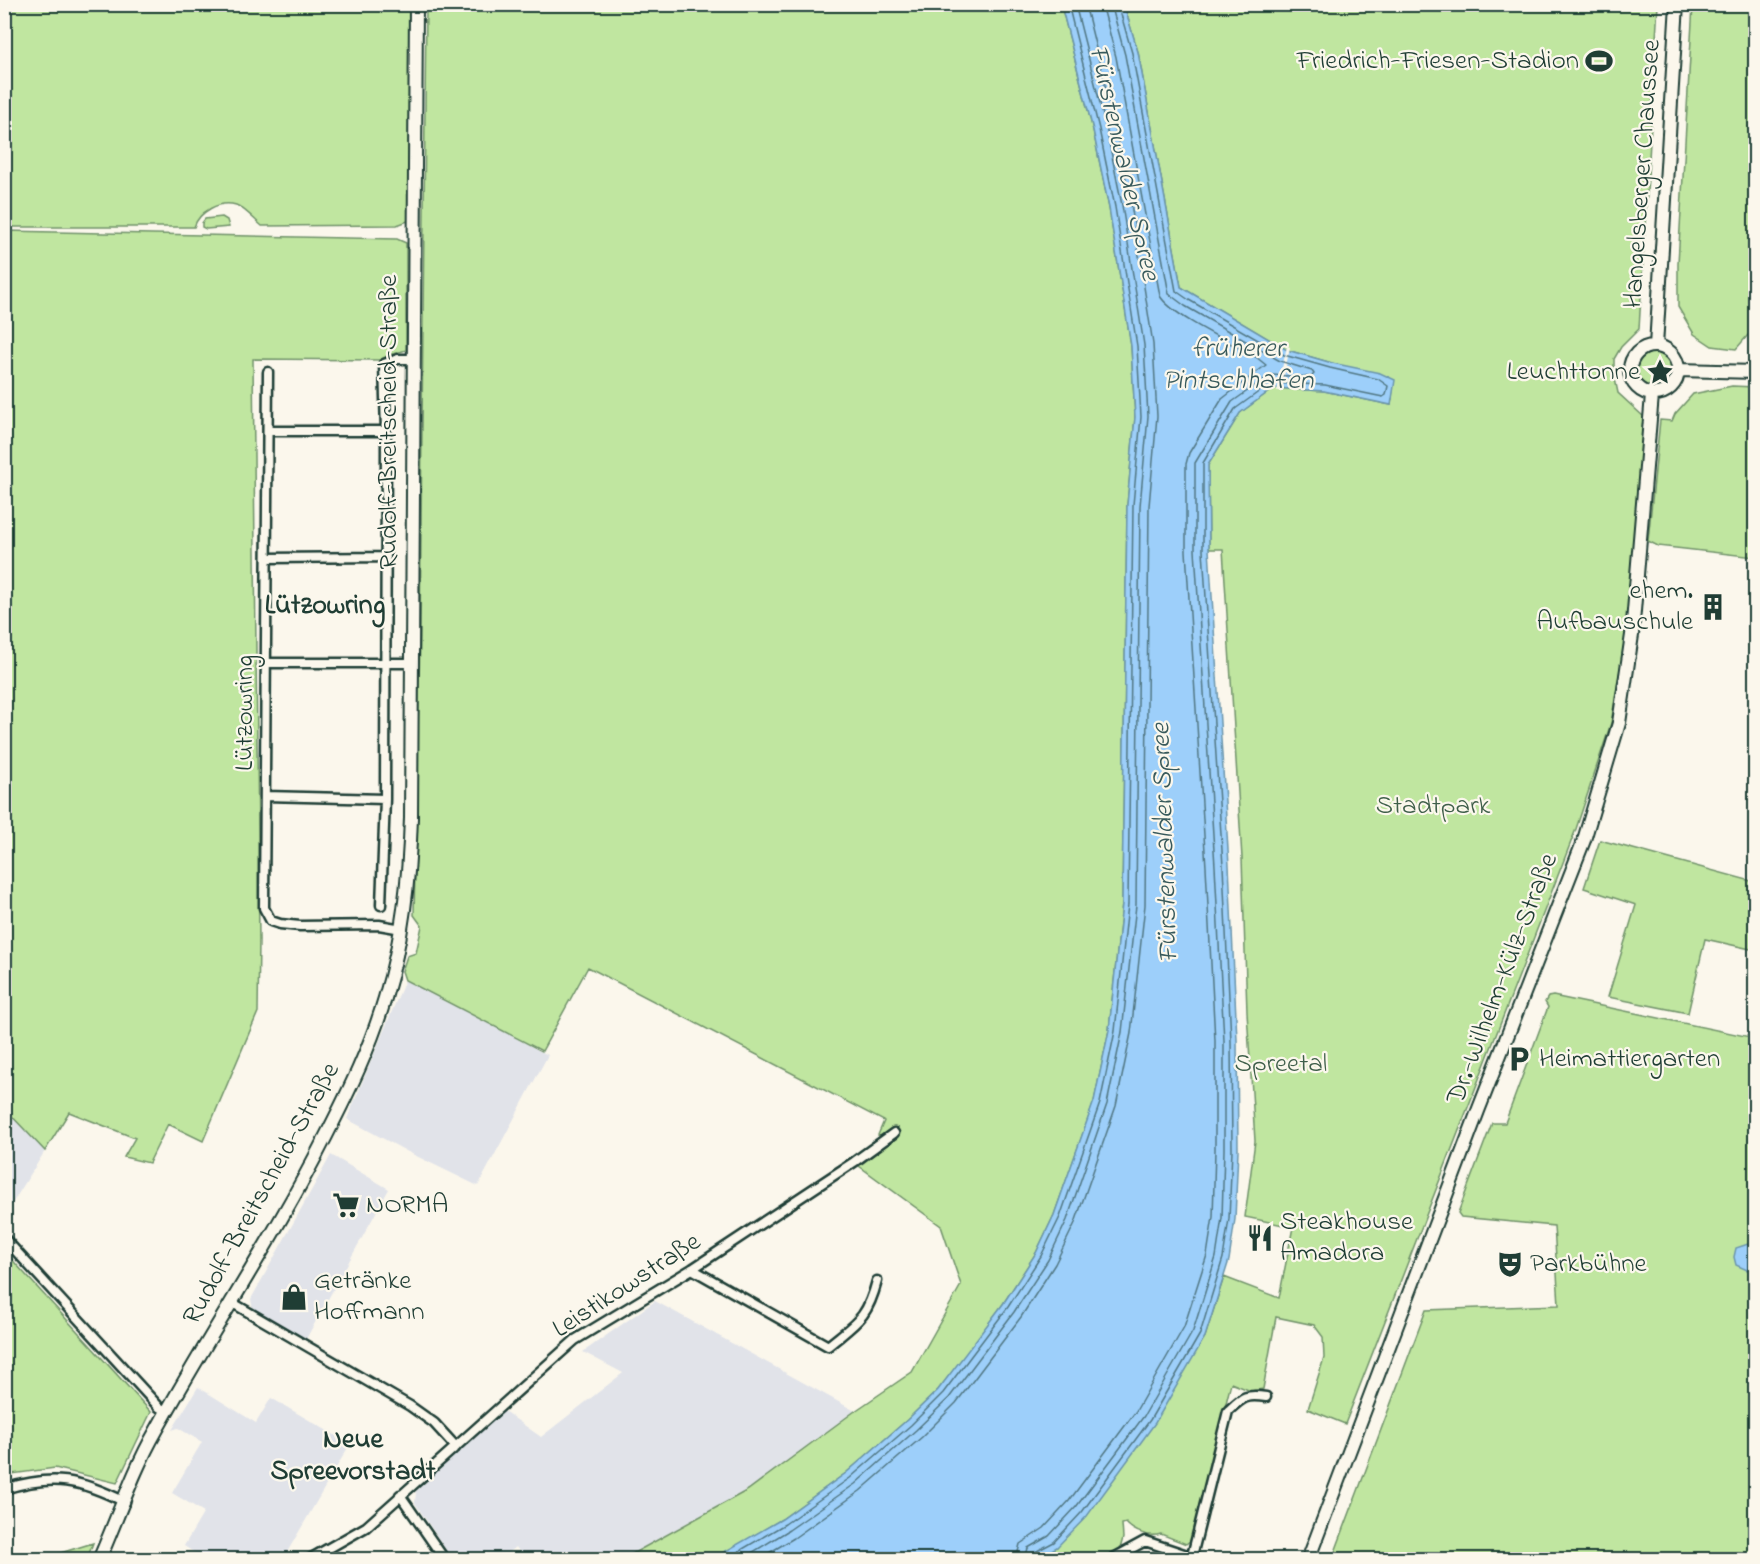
<svg xmlns="http://www.w3.org/2000/svg" width="1760" height="1564" font-family="'Indie Flower',sans-serif">
<rect width="100%" height="100%" fill="#fbf7ec"/>
<filter id="ink" filterUnits="userSpaceOnUse"><feTurbulence type="fractalNoise" baseFrequency=".0167" numOctaves="2"/><feDisplacementMap in="SourceGraphic" scale="12" xChannelSelector="R" yChannelSelector="G"/><feConvolveMatrix kernelMatrix="1 2 1 2 8 2 1 2 1" color-interpolation-filters="sRGB"/></filter>
<g filter="url(#ink)">
<path fill="#e1e3e9" d="M405,980L548,1055L478,1186L408,1152L347,1119Z
M5,1109L45,1151L5,1215Z
M331,1155L389,1189L306,1339L253,1310L251,1299Z
M655,1301L855,1411L748,1490L623,1559H525L516,1547L501,1559H452L415,1503L416,1491L504,1411L541,1437L623,1373L583,1352Z
M198,1387L256,1423L271,1398L350,1444L286,1554L289,1559H205L184,1546L204,1512L172,1493L202,1442L178,1428L172,1430Z"/>
<path fill="#c0e6a0" stroke="#70926a" stroke-width="1.5" d="M5,4L409,5L408,221L397,225L262,226C255,220 244,208 236,205C219,200 199,212 194,227H5Z
M426,5H1061L1093,130L1109,208L1131,346L1135,417L1127,505L1122,904L1109,1030L1094,1102L1054,1215L1036,1253L1003,1304L973,1345L938,1390L907,1420L846,1473L782,1519L728,1551L710,1559H623L748,1490L855,1411L912,1372L961,1285L941,1226L859,1166L892,1141L878,1135L884,1121L588,967L542,1051L405,980L402,971L407,956L416,953L422,926L414,915L420,637Z
M1124,5H1658L1639,329L1621,347L1614,359V374L1618,393L1644,417L1627,628L1611,723L1576,829L1345,1424L1308,1409L1324,1358L1323,1337L1314,1325L1276,1317L1263,1389L1251,1391L1231,1383L1192,1539L1186,1544L1161,1534C1150,1538 1134,1532 1126,1523L1122,1524L1123,1538L1120,1549L1101,1559L1034,1560L1057,1547L1205,1337L1224,1277L1279,1298L1293,1227L1245,1217L1255,1141L1247,1012L1242,858L1223,549H1209L1208,465L1240,413L1274,388L1324,391L1391,405L1394,381L1287,350L1181,287L1138,52Z
M1693,5H1755V336L1748,335L1736,349L1712,346L1694,334L1678,307V263Z
M222,217L227,220L229,227L206,229L202,227V223L205,219Z
M5,231L397,239L406,243V350L389,355L380,360L253,359L259,940L258,1012L203,1141L168,1124L149,1163L124,1157L135,1138L69,1112L45,1151L5,1109Z
M1634 371a19 19 0 1 1 38 0a19 19 0 1 1-38 0Z
M1732,386L1755,387V557L1658,546L1648,541L1660,420L1672,421L1675,414L1693,394Z
M1600,840L1755,882V950L1705,939L1688,1013L1608,997L1636,905L1584,888Z
M1553,996L1755,1038V1559L1332,1560L1426,1310L1559,1305L1554,1226L1461,1217L1458,1213L1492,1123H1505L1548,1007L1545,1002L1548,997Z
M5,1252L151,1412L117,1483L55,1468L5,1475Z
M93,1543L87,1559H41Z"/>
<path fill="#9dcffa" stroke="#6b95ab" stroke-width="1.5" d="M1061,5H1124L1138,52L1181,287L1287,350L1332,363L1380,373L1395,380L1391,405L1324,391L1274,388L1240,413L1208,465L1209,549L1229,865L1237,1040L1238,1150L1235,1219L1229,1260L1205,1337L1155,1423L1087,1516L1057,1547L1034,1560H710L782,1519L846,1473L907,1420L938,1390L1003,1304L1036,1253L1054,1215L1094,1101L1109,1030L1122,904L1127,505L1135,417L1131,346L1109,208L1093,130Z
M1748,1244L1755,1247L1756,1266L1747,1270L1736,1265L1734,1257L1736,1248Z"/>
<path fill="#fbf7ec" d="M1287,346L1290,347L1281,391H1277Z"/>
<g fill="none" stroke-linecap="round" stroke-linejoin="round">
<path stroke="#517783" stroke-width="1.5" d="M724,1560L785,1524L850,1478L911,1425L943,1393L1008,1307L1041,1256L1060,1217L1100,1103L1115,1031L1128,904L1133,505L1141,417L1137,346L1115,207L1099,129L1068,4
M740,1560L789,1530L855,1484L916,1430L949,1398L1014,1312L1048,1260L1067,1220L1107,1104L1122,1032L1136,905L1140,506L1148,416L1144,345L1122,205L1106,127L1075,4
M757,1560L794,1538L860,1491L922,1437L956,1403L1021,1317L1055,1264L1075,1223L1116,1106L1131,1033L1145,905L1149,506L1157,416L1153,344L1131,204L1115,125L1085,4
M1016,1560L1020,1544L1044,1528L1069,1501L1136,1411L1184,1327L1207,1255L1213,1217L1215,1150V1041L1206,867L1186,551V464L1189,453L1222,399L1266,365L1256,357C1233,344 1172,316 1160,296L1116,57L1102,4
M1025,1560L1028,1548L1049,1536L1076,1507L1144,1416L1193,1331L1216,1257L1222,1218L1224,1150V1041L1215,866L1195,550V463L1232,402L1270,375L1311,377L1314,374L1312,371L1280,361L1185,306L1169,294L1125,55L1111,4
M1032,1560L1035,1552L1054,1542L1082,1512L1150,1420L1200,1334L1223,1258L1229,1219L1232,1150L1231,1041L1223,866L1203,550V463L1235,409L1271,383L1325,385L1383,397L1386,395L1388,386L1378,379L1330,368L1284,355L1189,300L1176,291L1132,53L1118,4"/>
<defs>
<path id="street" d="M268,372L264,908L271,921L280,924L300,926L379,925L402,929
M269,431H386
M267,558L386,557
M266,663H411
M265,796L385,799
M381,905L385,799L386,431L384,364L398,359H413
M4,1238L159,1407L167,1412
M692,1269L828,1346C857,1322 867,1319 877,1281
M231,1302L410,1406L434,1423L456,1447
M4,1489C54,1474 79,1479 125,1502
M400,1495L445,1560
M308,1560L366,1527L575,1340L692,1269L854,1162L894,1133
M1110,1560L1145,1541L1202,1560
M1191,1560L1228,1411C1243,1397 1245,1394 1266,1397"/>
<path id="secondary" d="M1630 370a24 24 0 1 1 48 0a24 24 0 1 1-48 0Z
M1656,346L1677,4
M1678,370L1756,372
M99,1560C118,1517 133,1471 156,1431C211,1331 275,1237 326,1136C349,1091 371,1046 385,998C403,939 409,880 411,818L416,4
M1308,1560L1478,1111L1584,840L1619,723L1632,635L1652,395"/>
</defs>
<use href="#street" stroke="#1f3d34" stroke-width="13"/>
<use href="#secondary" stroke="#1f3d34" stroke-width="16"/>
<use href="#street" stroke="#fbf7ec" stroke-width="8"/>
<use href="#secondary" stroke="#fbf7ec" stroke-width="12"/>
</g>
</g>
<defs>
<symbol id="stadium-bare" viewBox="-9 -9 18 18"><path d="M0-5a6.5 5 0 1 0 0 10a6.5 5 0 1 0 0-10ZM-3.5-1.8h7v3.6h-7Z" fill="#1f3d34" stroke="#fbf7ec" stroke-width="2.5" paint-order="stroke"/></symbol>
<symbol id="sight-bare" viewBox="-9 -9 18 18"><path d="M0-6L1.8-2.2L6-1.7L2.9 1.2L3.7 5.4L0 3.3L-3.7 5.4L-2.9 1.2L-6-1.7L-1.8-2.2Z" fill="#1f3d34" stroke="#fbf7ec" stroke-width="2.5" paint-order="stroke"/></symbol>
<symbol id="building-bare" viewBox="-9 -9 18 18"><path d="M-4-6H4V6H1V3H-1V6H-4ZM-2.5-4.3h1.7v1.8h-1.7ZM.8-4.3h1.7v1.8H.8ZM-2.5-1h1.7V.8h-1.7ZM.8-1h1.7V.8H.8Z" fill="#1f3d34" stroke="#fbf7ec" stroke-width="2.5" paint-order="stroke"/></symbol>
<symbol id="parking-bare" viewBox="-9 -9 18 18"><path d="M-3.5-5.5H1a3.5 3.5 0 0 1 0 7H-1V5.5H-3.5ZM-1-3.4V-.6H.8a1.4 1.4 0 0 0 0-2.8Z" fill="#1f3d34" stroke="#fbf7ec" stroke-width="2.5" paint-order="stroke"/></symbol>
<symbol id="supermarket-bare" viewBox="-9 -9 18 18"><path d="M-6-5.5h2.5l.6 2H6L4.5 2H-2.5L-4.4-4H-6ZM-1.5 3.2a1.3 1.3 0 1 0 .1 0ZM3 3.2a1.3 1.3 0 1 0 .1 0Z" fill="#1f3d34" stroke="#fbf7ec" stroke-width="2.5" paint-order="stroke"/></symbol>
<symbol id="restaurant-bare" viewBox="-9 -9 18 18"><path d="M-5-6h1v4h1v-4h1v4h1v-4h1v5L-1.5 .5V6h-2V.5L-5-1ZM5-6V6H3V1.5H1.5Q1.5-4 5-6Z" fill="#1f3d34" stroke="#fbf7ec" stroke-width="2.5" paint-order="stroke"/></symbol>
<symbol id="theatre-bare" viewBox="-9 -9 18 18"><path d="M-5-5.5Q0-4 5-5.5V0Q5 5 0 6Q-5 5-5 0ZM-3.3-2.5H-1v1.5H-3.3ZM1-2.5H3.3v1.5H1ZM-2.8 1Q0 5.5 2.8 1Z" fill="#1f3d34" stroke="#fbf7ec" stroke-width="2.5" paint-order="stroke"/></symbol>
<symbol id="shop-bare" viewBox="-9 -9 18 18"><path d="M-5-2.5h2.3a2.7 3.5 0 0 1 5.4 0H5L5.5 6h-11ZM-1.5-2.5h3a1.5 2.3 0 0 0-3 0Z" fill="#1f3d34" stroke="#fbf7ec" stroke-width="2.5" paint-order="stroke"/></symbol>
</defs>
<g fill-rule="evenodd">
<use href="#stadium-bare" x="1580" y="42" width="38" height="38"/>
<use href="#sight-bare" x="1641" y="353" width="38" height="38"/>
<use href="#building-bare" x="1694" y="588" width="38" height="38"/>
<use href="#parking-bare" x="1500" y="1040" width="38" height="38"/>
<use href="#supermarket-bare" x="327" y="1186" width="38" height="38"/>
<use href="#restaurant-bare" x="1241" y="1219" width="38" height="38"/>
<use href="#theatre-bare" x="1491" y="1245" width="38" height="38"/>
<use href="#shop-bare" x="275" y="1278" width="38" height="38"/>
</g>
<g text-anchor="middle" dominant-baseline="central" stroke-width="4.5" stroke-linejoin="round" paint-order="stroke">
<g font-size="27" fill="#1f3d34" stroke="#fbf7ec" text-anchor="start">
<text x="1579" y="61" text-anchor="end">Friedrich-Friesen-Stadion</text>
<text x="1640" y="372" text-anchor="end">Leuchttonne</text>
<text x="1693" y="591" text-anchor="end">ehem.<tspan x="1693" dy="31">Aufbauschule</tspan></text>
<text x="1539" y="1059">Heimattiergarten</text>
<text x="366" y="1205">NORMA</text>
<text x="1280" y="1222">Steakhouse<tspan x="1280" dy="31">Amadora</tspan></text>
<text x="1530" y="1264">Parkbühne</text>
<text x="314" y="1281">Getränke<tspan x="314" dy="31">Hoffmann</tspan></text>
</g>
<g font-size="27" fill="#1f3d34" stroke="#fbf7ec">
<text transform="translate(1643 174) rotate(-86)">Hangelsberger Chaussee</text>
<text transform="translate(389 422) rotate(-90)">Rudolf-Breitscheid-Straße</text>
<text transform="translate(245 713) rotate(-90)">Lützowring</text>
<text transform="translate(1503 979) rotate(-69)">Dr.-Wilhelm-Külz-Straße</text>
<text transform="translate(262 1194) rotate(-61)">Rudolf-Breitscheid-Straße</text>
<text transform="translate(627 1286) rotate(-33)">Leistikowstraße</text>
</g>
<g font-size="27" fill="#3f5f4a" stroke="#fbf7ec">
<text x="1433" y="806">Stadtpark</text>
<text x="1281" y="1064">Spreetal</text>
</g>
<g font-size="28" font-style="italic" fill="#385a5c" stroke="#fbf7ec">
<text transform="translate(1123 163) rotate(77)">Fürstenwalder Spree</text>
<text x="1238" y="349">früherer<tspan x="1238" dy="32">Pintschhafen</tspan></text>
<text transform="translate(1166 843) rotate(-92)">Fürstenwalder Spree</text>
</g>
<g font-size="28" font-weight="bold" fill="#1f3d34" stroke="#fbf7ec">
<text x="325" y="606">Lützowring</text>
<text x="353" y="1440">Neue<tspan x="353" dy="32">Spreevorstadt</tspan></text>
</g>
</g>
<rect width="1760" height="1564" fill="none" stroke="#fbf7ec" stroke-width="24"/>
<rect x="12" y="12" width="1736" height="1540" fill="none" stroke="#1f3d34" stroke-width="2" filter="url(#ink)"/>
</svg>
